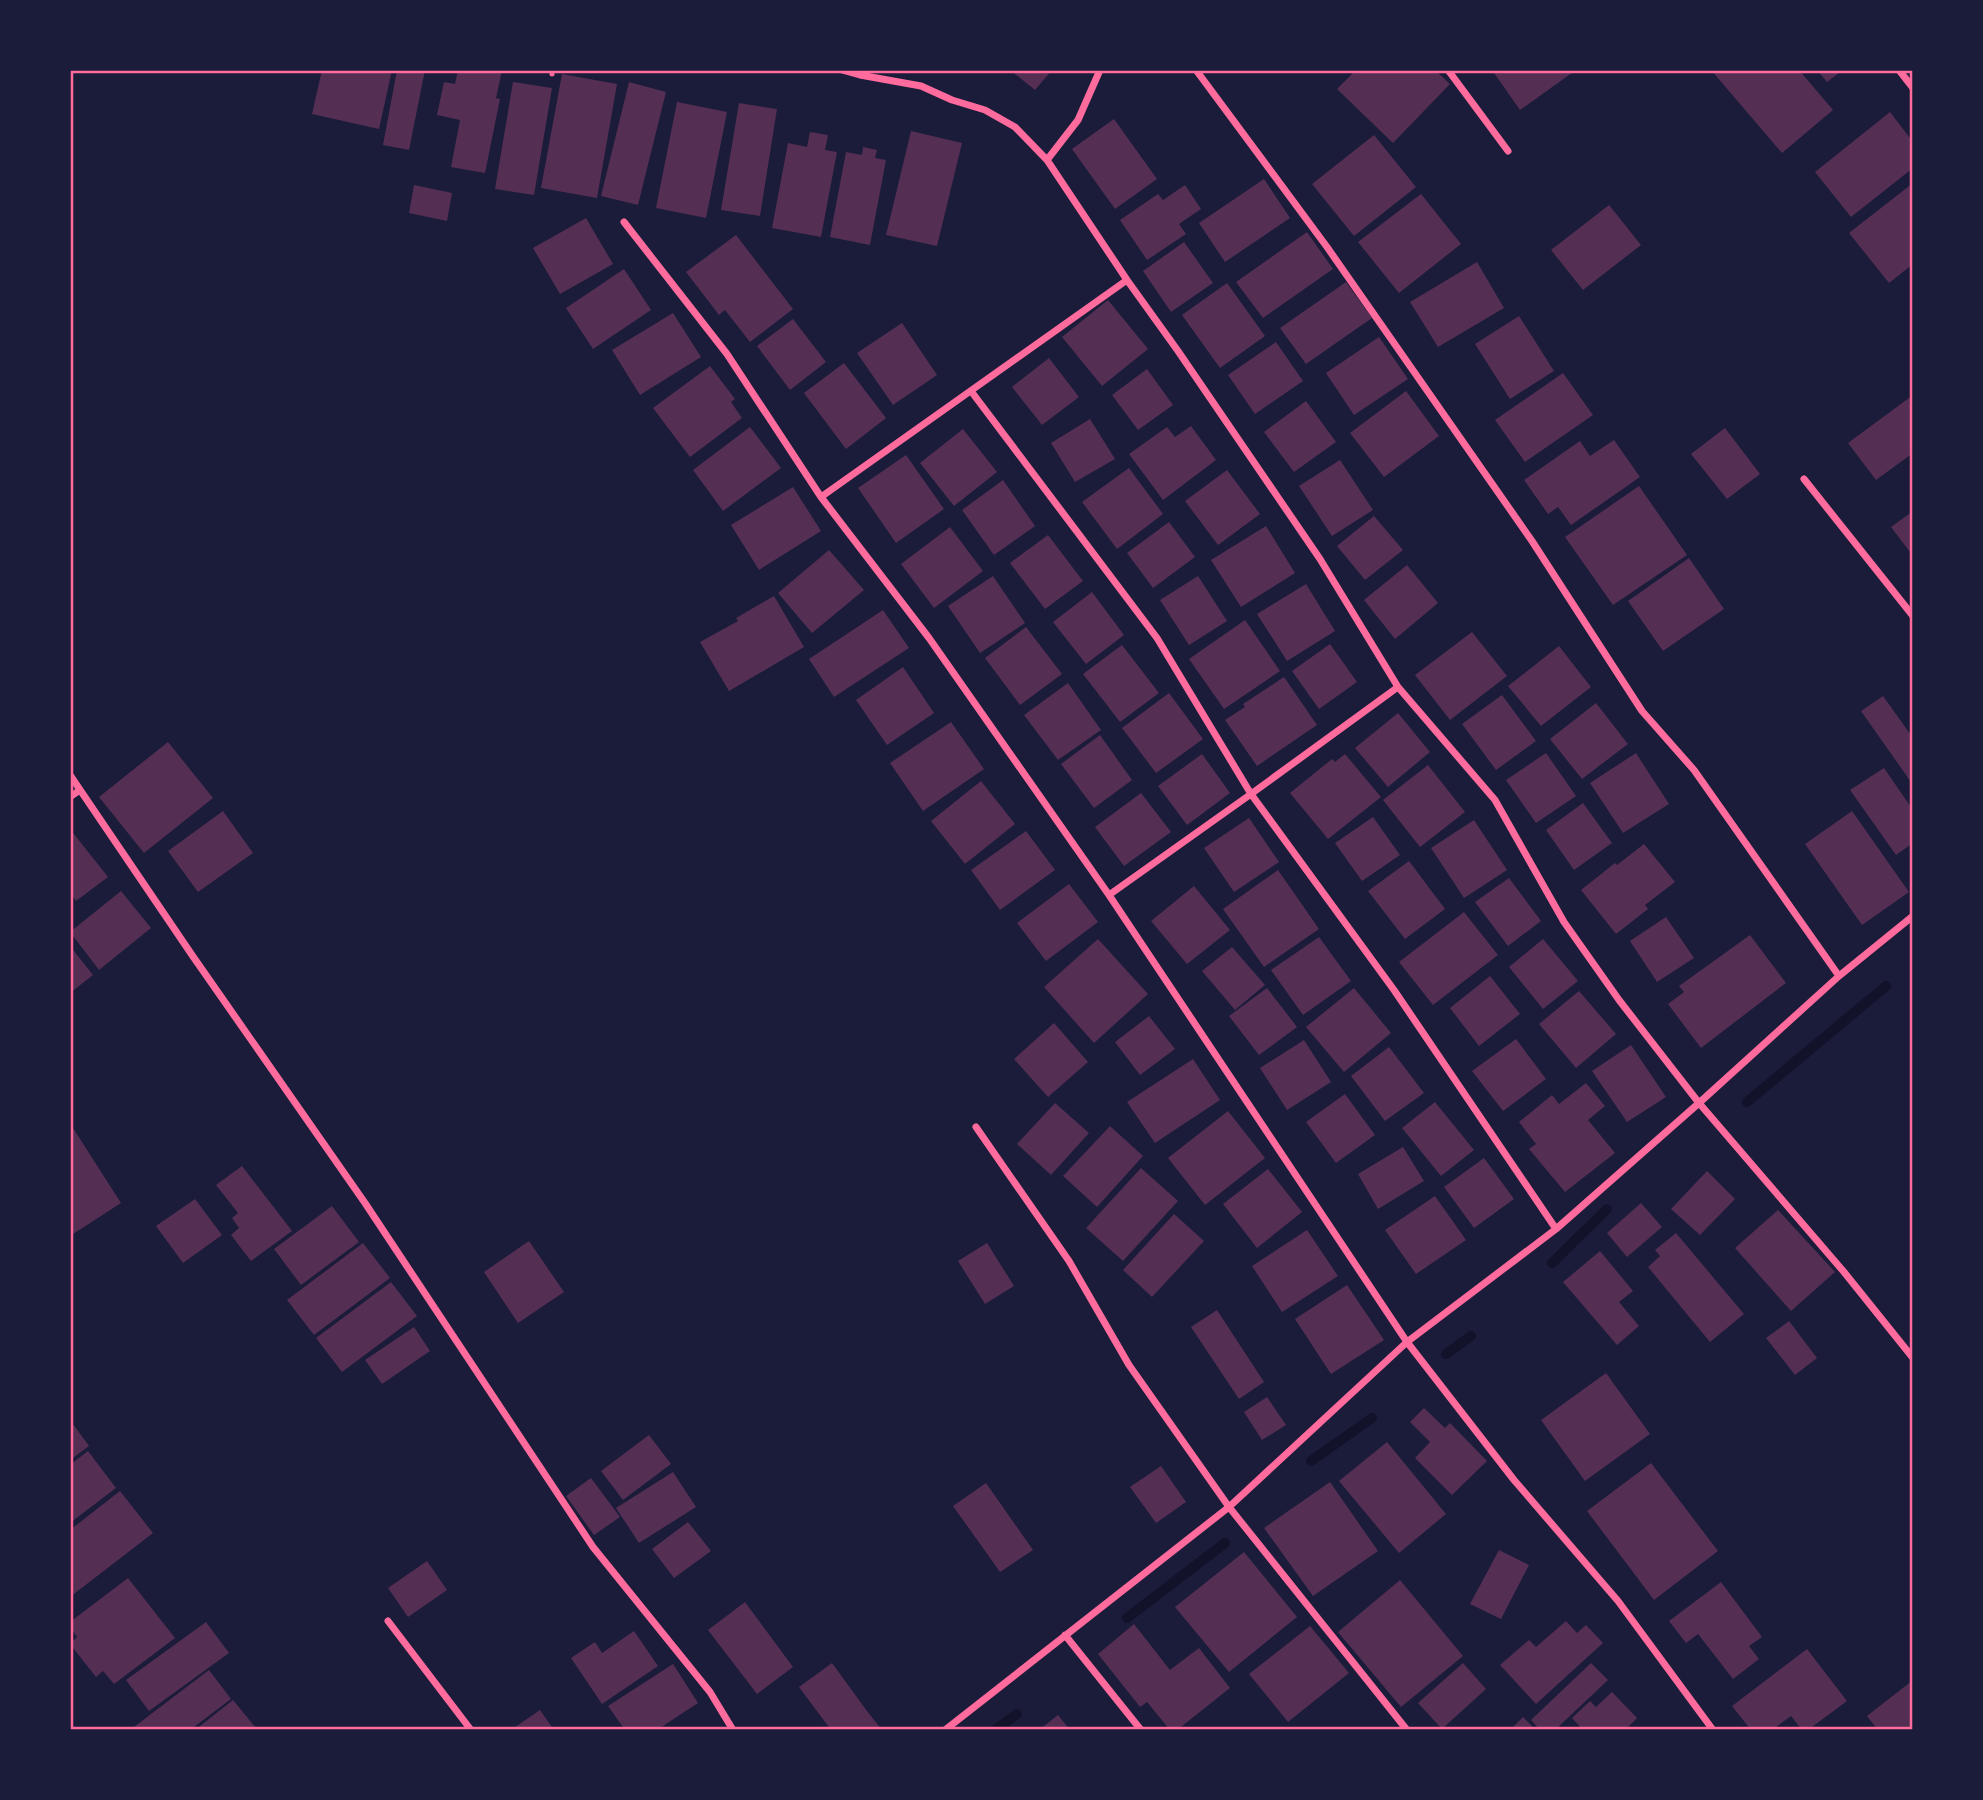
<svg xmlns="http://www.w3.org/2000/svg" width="1983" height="1800" font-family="'PT Sans',sans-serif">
<rect width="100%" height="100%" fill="#1b1b3a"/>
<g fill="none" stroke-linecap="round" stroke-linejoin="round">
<path stroke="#12122b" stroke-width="10" d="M1747,1102L1886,986
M1552,1263L1607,1209
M1446,1354L1471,1336
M1311,1461L1372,1418
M1127,1618L1225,1543
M995,1730L1017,1714"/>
</g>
<path fill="#542f53" d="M322,70H392L379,129L312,114Z
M397,70H425L409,150L383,145Z
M458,70H502L496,98L500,99L485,173L451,167L460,120L437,115L444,82L455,84Z
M1010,70H1052L1035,90Z
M1356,70H1435L1450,84L1393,143L1337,89Z
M1492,70H1576L1520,110Z
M1711,70H1799L1833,110L1782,153Z
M1817,70H1843L1827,82Z
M562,74L617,84L597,198L541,188Z
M513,82L552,88L534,195L495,189Z
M629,82L666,92L638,205L601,196Z
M677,102L727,112L706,218L656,208Z
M739,103L777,109L760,216L721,210Z
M1890,112L1913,142V168L1851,217L1815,172Z
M1114,119L1157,179L1115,209L1072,149Z
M911,131L962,143L937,246L886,235Z
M810,132L828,135L825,150L837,152L821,237L772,228L788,143L807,147Z
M1374,135L1416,187L1354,236L1312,184Z
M863,147L877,150L875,158L886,160L870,245L830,237L846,152L862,155Z
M1264,179L1290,218L1225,262L1199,223Z
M1913,183V264L1889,283L1849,233Z
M414,185L452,193L447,221L409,213Z
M1185,185L1201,209L1179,224L1186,234L1147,260L1120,220L1158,194L1163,200Z
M1421,194L1461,244L1399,293L1358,242Z
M1609,205L1641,245L1583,290L1551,250Z
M586,218L613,264L560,294L533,248Z
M1307,232L1333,269L1263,318L1236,282Z
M736,235L793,309L750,342L725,310L719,315L686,272Z
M1184,242L1213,283L1171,312L1143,271Z
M1477,262L1504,308L1438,347L1410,302Z
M624,269L651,310L593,349L566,308Z
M1346,282L1372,318L1306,364L1280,328Z
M1227,283L1265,336L1220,368L1182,315Z
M1108,300L1148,349L1102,386L1062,337Z
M673,313L701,357L640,395L612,350Z
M1519,316L1554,371L1510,399L1475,344Z
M793,319L826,362L790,390L757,346Z
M902,323L937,375L893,405L857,353Z
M1379,337L1408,379L1354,415L1326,373Z
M1276,342L1303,381L1255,414L1228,375Z
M1049,358L1079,397L1042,425L1012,387Z
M844,363L886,418L846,449L804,393Z
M710,366L735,399L731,402L742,418L690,457L653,408Z
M1147,369L1173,405L1138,430L1112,395Z
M1563,373L1593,415L1525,462L1495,420Z
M1406,391L1439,436L1384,477L1350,433Z
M1913,395V453L1876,480L1848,443Z
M1306,401L1336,442L1294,472L1264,432Z
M1090,419L1115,459L1075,482L1051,443Z
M1191,426L1216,460L1163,500L1129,454L1167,427L1175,437Z
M750,427L781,468L723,511L693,470Z
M1725,428L1760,474L1727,499L1691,454Z
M963,429L997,472L954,506L920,463Z
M1614,440L1640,477L1571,525L1558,507L1548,514L1524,480L1580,441L1590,456Z
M906,455L944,509L896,543L858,488Z
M1340,460L1373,510L1332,536L1299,486Z
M1129,468L1163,514L1117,549L1082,502Z
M1227,470L1260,514L1218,545L1185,501Z
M1003,480L1035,526L994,555L962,510Z
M1639,486L1687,555L1613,605L1565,537Z
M793,487L821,531L759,570L731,525Z
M1913,511V556L1891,527Z
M1374,516L1403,550L1365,580L1337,546Z
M1169,522L1195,557L1153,588L1127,553Z
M1266,526L1295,573L1241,607L1211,560Z
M950,527L983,571L934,608L901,564Z
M1048,535L1083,581L1045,609L1010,563Z
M829,550L864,590L812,633L778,593Z
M1689,558L1724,609L1663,651L1628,601Z
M1407,565L1438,603L1395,639L1364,600Z
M993,576L1025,623L980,653L948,606Z
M1198,576L1227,621L1189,645L1160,600Z
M1306,584L1335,631L1287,661L1257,614Z
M1092,592L1124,635L1086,664L1053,622Z
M774,596L804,647L729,691L700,642L738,621L736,618Z
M883,610L909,648L834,697L809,659Z
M1245,620L1280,671L1224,709L1189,659Z
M1026,627L1062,674L1020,705L985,658Z
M1472,632L1507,676L1450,720L1415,675Z
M1330,644L1357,682L1319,709L1292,671Z
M1122,645L1159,693L1120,722L1083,674Z
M1559,646L1591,687L1541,726L1508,686Z
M903,667L934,713L887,745L856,700Z
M1284,677L1317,725L1257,766L1225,720L1245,707L1243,704Z
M1068,683L1101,730L1058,760L1024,715Z
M1169,693L1203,739L1156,773L1122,728Z
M1502,695L1536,741L1496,770L1462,724Z
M1883,696L1913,738V785L1861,711Z
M1596,703L1628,744L1582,779L1550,739Z
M1398,713L1430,752L1388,787L1355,748Z
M951,722L984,769L923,811L890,763Z
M1100,735L1132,780L1094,808L1061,764Z
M168,742L213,798L144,853L99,797Z
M1546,753L1576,796L1536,823L1506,780Z
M1636,753L1669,804L1623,833L1590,783Z
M1202,754L1230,793L1187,825L1158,786Z
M1345,754L1381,797L1328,839L1290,793L1332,759L1335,762Z
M1428,765L1465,812L1420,847L1383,800Z
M1884,768L1913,810V843L1896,855L1850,790Z
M981,781L1015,824L965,864L931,821Z
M1141,793L1171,832L1124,866L1095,827Z
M1583,803L1612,843L1574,870L1546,830Z
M223,811L253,853L198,892L168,851Z
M1852,811L1909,892L1862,925L1805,844Z
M1373,817L1400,855L1362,881L1335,843Z
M1249,818L1279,862L1234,892L1204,848Z
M1474,820L1507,870L1464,898L1431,848Z
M70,829L108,877L76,901L70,893Z
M1026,831L1055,870L1000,910L971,870Z
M1644,844L1675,882L1645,905L1648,909L1616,934L1581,890L1615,863L1617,865Z
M1409,861L1445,909L1405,939L1368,891Z
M1278,870L1319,929L1264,967L1223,909Z
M1509,878L1541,921L1508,946L1475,902Z
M1069,884L1098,922L1046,961L1017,923Z
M1194,886L1230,930L1187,964L1151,921Z
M121,891L151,928L99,970L70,932Z
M1464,912L1498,955L1433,1005L1399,962Z
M1666,917L1694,958L1657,982L1630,941Z
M1750,935L1786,983L1701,1048L1668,1004L1684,992L1679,986Z
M1319,937L1351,981L1303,1015L1271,970Z
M1098,939L1148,994L1094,1043L1044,987Z
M1543,939L1578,981L1543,1009L1509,967Z
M70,946L93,975L70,993Z
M1232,947L1265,985L1235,1010L1202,971Z
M1490,976L1520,1014L1479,1046L1450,1008Z
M1267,988L1297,1027L1259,1055L1229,1016Z
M1354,988L1391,1033L1344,1072L1306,1027Z
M1579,991L1616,1034L1576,1068L1539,1024Z
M1149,1016L1175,1049L1140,1075L1115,1042Z
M1054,1023L1088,1062L1048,1097L1014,1059Z
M1516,1039L1546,1079L1503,1111L1472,1071Z
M1304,1040L1331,1082L1287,1110L1260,1068Z
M1631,1045L1666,1097L1627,1122L1592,1071Z
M1389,1047L1424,1093L1385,1121L1351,1076Z
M1193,1059L1220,1100L1155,1143L1127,1102Z
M1586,1083L1605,1106L1588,1120L1615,1153L1565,1192L1529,1149L1536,1144L1519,1122L1552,1095L1559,1104Z
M1345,1094L1375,1135L1336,1163L1306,1122Z
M1435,1102L1474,1150L1441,1176L1402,1128Z
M1055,1103L1089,1133L1051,1175L1017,1144Z
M1228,1111L1265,1158L1205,1205L1168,1158Z
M1110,1126L1143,1156L1097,1207L1063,1176Z
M73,1128L121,1203L70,1236V1130Z
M1403,1147L1424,1181L1378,1209L1358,1174Z
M1484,1158L1514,1199L1474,1228L1444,1187Z
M242,1166L292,1231L251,1261L231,1235L239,1228L232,1218L238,1213L216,1185Z
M1141,1168L1178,1201L1123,1261L1086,1228Z
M1268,1169L1302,1212L1257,1248L1223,1204Z
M1707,1171L1735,1199L1700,1235L1671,1209Z
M1435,1196L1466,1240L1416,1274L1385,1230Z
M195,1199L222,1235L183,1263L156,1226Z
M1641,1203L1662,1227L1627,1257L1607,1233Z
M332,1206L359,1242L301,1285L274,1249Z
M1778,1210L1835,1272L1791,1311L1735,1248Z
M1174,1214L1204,1241L1152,1297L1123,1270Z
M1307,1230L1338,1276L1282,1312L1252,1266Z
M1676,1233L1744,1314L1710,1342L1648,1267L1660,1256L1655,1250Z
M529,1241L564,1292L518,1323L484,1272Z
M363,1243L390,1278L314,1335L287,1300Z
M987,1243L1014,1286L985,1304L958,1261Z
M1600,1251L1633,1291L1619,1302L1639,1326L1617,1345L1563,1282Z
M391,1282L417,1316L342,1372L316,1338Z
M1347,1285L1384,1340L1331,1374L1295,1319Z
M1217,1310L1264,1382L1239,1399L1191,1327Z
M1789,1321L1817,1358L1795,1375L1766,1338Z
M414,1327L430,1351L382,1384L365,1360Z
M1606,1373L1650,1434L1585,1481L1541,1420Z
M1267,1397L1286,1425L1262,1440L1244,1412Z
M1424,1408L1445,1428L1450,1423L1487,1461L1452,1495L1415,1458L1430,1442L1410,1422Z
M70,1420L89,1446L70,1460Z
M649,1435L671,1464L623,1500L601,1471Z
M1387,1442L1446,1514L1399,1553L1339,1481Z
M88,1451L116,1488L70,1523V1465Z
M1651,1463L1718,1551L1654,1600L1587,1511Z
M1161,1466L1186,1502L1156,1523L1130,1487Z
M673,1472L696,1507L639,1543L616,1508Z
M591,1478L620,1517L594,1535L566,1496Z
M1330,1482L1378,1551L1313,1596L1264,1528Z
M986,1483L1033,1550L1000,1572L953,1506Z
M120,1491L153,1533L70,1597V1530Z
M688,1522L711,1551L674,1578L652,1549Z
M1499,1550L1529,1565L1501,1619L1470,1604Z
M1244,1552L1297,1617L1229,1672L1175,1607Z
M427,1561L447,1590L408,1617L388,1588Z
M128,1578L175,1638L114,1684L103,1671L96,1677L70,1644L77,1637L70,1627V1622Z
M1400,1580L1463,1656L1401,1707L1338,1632Z
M1721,1582L1762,1637L1749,1646L1759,1659L1733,1679L1698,1634L1686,1643L1669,1621Z
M745,1602L793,1667L757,1694L708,1630Z
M1566,1621L1577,1633L1586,1625L1603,1643L1536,1704L1500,1665L1529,1640L1536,1647Z
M206,1622L229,1653L149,1711L126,1680Z
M1134,1624L1170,1670L1199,1648L1230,1688L1177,1730H1170L1147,1702L1140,1707L1098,1654Z
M1310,1626L1349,1673L1288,1722L1249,1674Z
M634,1631L658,1666L602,1704L571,1658L595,1642L602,1653Z
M1807,1649L1847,1701L1808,1730H1802L1791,1716L1772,1730H1751L1732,1706Z
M832,1663L867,1711L882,1730H831L799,1687Z
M1463,1663L1486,1689L1442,1729L1418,1703Z
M1591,1663L1608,1680L1555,1730H1540L1531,1720Z
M673,1664L698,1703L657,1730H625L608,1706Z
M209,1670L231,1699L190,1730H130Z
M1913,1680V1730H1878L1867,1716Z
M1612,1692L1637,1718L1625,1730H1583L1572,1718L1590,1701L1596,1707Z
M233,1700L256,1728L253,1730H195Z
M540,1710L554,1730H511Z
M1058,1715L1070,1730H1039Z
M1523,1717L1536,1730H1510Z"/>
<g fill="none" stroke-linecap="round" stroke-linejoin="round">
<path stroke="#ff6b9d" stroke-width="5" d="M552,74V70"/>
<path stroke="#ff6b9d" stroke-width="7" d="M842,70L860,75L921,86L952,100L985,110L1015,127L1047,160L1127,280L1178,351L1320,559L1398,687L1495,800L1564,922L1619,1000L1699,1103L1844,1272L1913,1358
M1196,70L1327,247L1532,541L1642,711L1694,770L1839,976
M1448,70L1508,151
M1899,70L1913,88
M1047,160L1078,120L1100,70
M624,222L727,354L821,497L929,638L1109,895L1407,1342L1514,1480L1618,1601L1713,1730
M971,391L1157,638L1251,794L1394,990L1556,1229
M1804,479L1913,616
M821,497L1127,280
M70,775L192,955L365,1203L593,1547L710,1692L733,1730
M70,797L80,790
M1109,895L1251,794L1398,687
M976,1127L1069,1261L1129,1365L1229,1507L1407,1730
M388,1621L471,1730
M1065,1635L1141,1730
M945,1730L1229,1507L1407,1342L1556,1229L1699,1103L1839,976L1913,916"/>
</g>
<rect width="1983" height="1800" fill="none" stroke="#1b1b3a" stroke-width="144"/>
<rect x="72" y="72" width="1839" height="1656" fill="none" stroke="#ff6b9d" stroke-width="2.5"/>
</svg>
